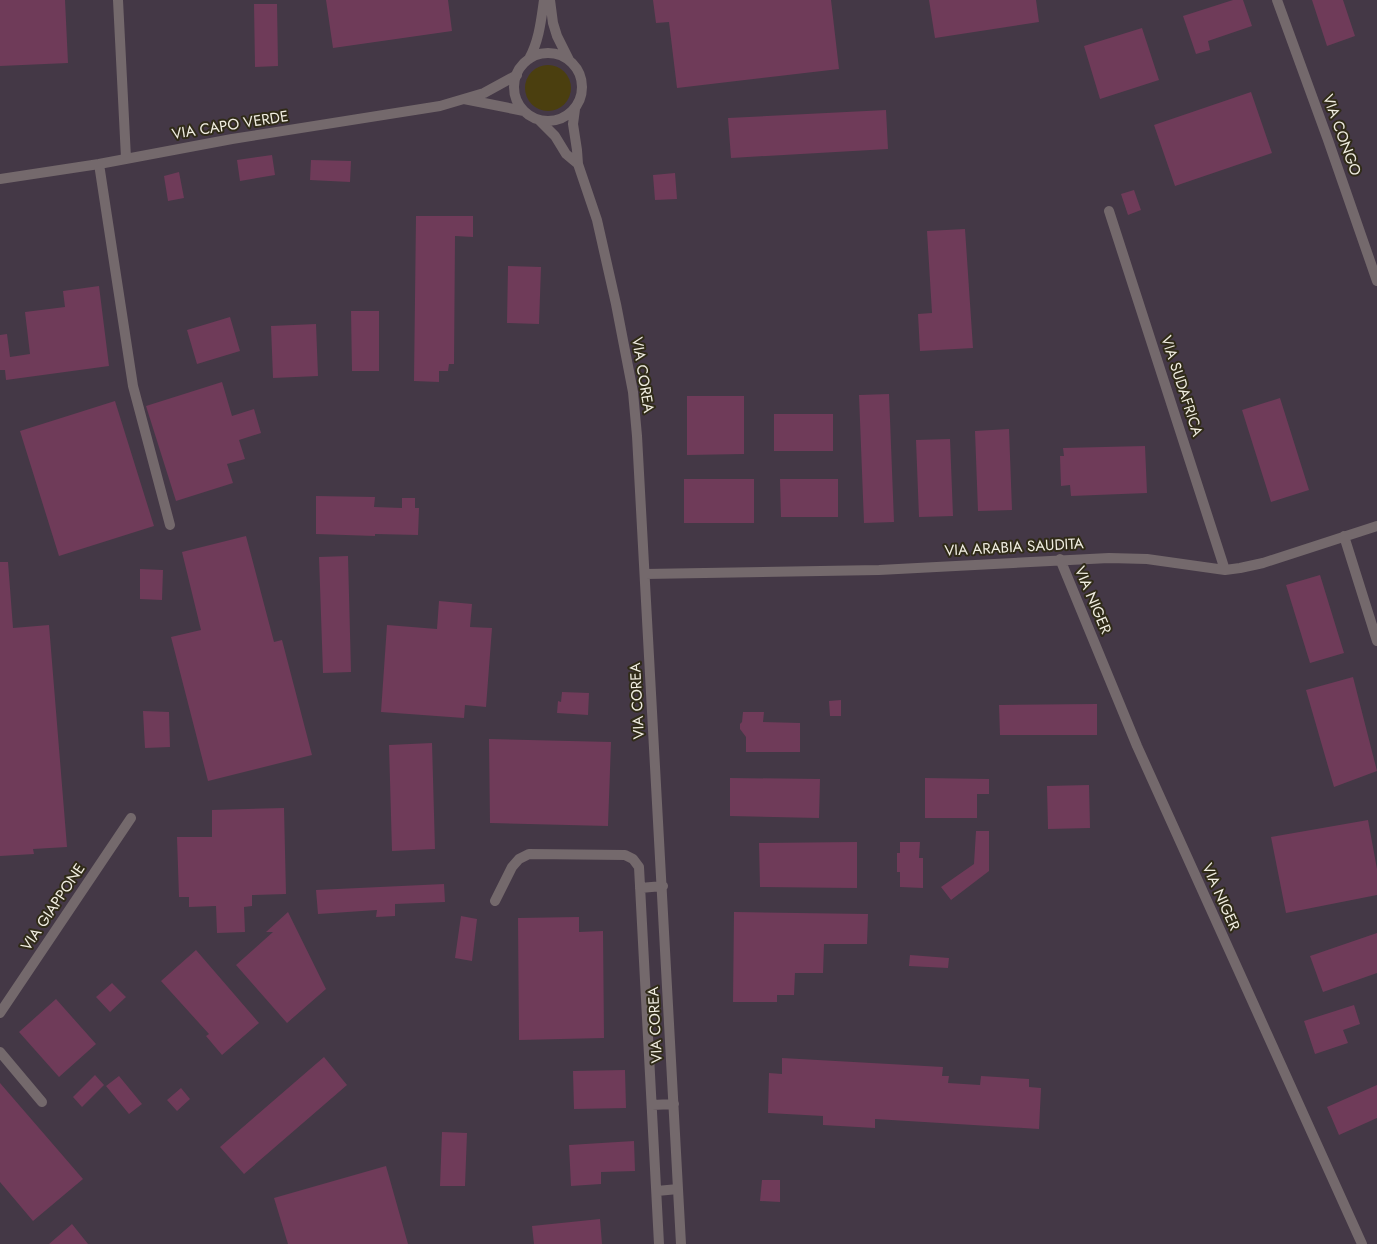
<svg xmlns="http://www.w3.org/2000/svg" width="1377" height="1244" font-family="Jost,sans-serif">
<rect width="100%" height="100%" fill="#3a3522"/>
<path fill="#443846" d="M0,0H1377V1244H0Z"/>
<path fill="#4b3f0f" d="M525 88a23 23 0 1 1 46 0a23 23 0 1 1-46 0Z"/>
<path fill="#6f3b59" d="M0,0H65L68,63L0,66Z
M326,0H448L452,31L333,48Z
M653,0H831L839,69L677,88L669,22L656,23Z
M929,0H1036L1039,22L935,38Z
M1233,0H1243L1252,26L1208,41L1210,50L1196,54L1183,16Z
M1312,0H1343L1355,36L1327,46Z
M254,4H277L278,66L255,67Z
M1142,28L1159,80L1100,99L1084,46Z
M1251,92L1272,153L1175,186L1154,125Z
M886,110L888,149L731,158L728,118Z
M272,155L275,175L240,181L237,160Z
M311,160L351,161L350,182L310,180Z
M179,172L184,198L168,201L164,176Z
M675,173L677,199L655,200L653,175Z
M1134,190L1141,210L1128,215L1121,194Z
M416,216H473V237L455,236L454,364H449L448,371H439V382L414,381Z
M965,229L973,348L920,351L918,314L932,313L927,231Z
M508,266L541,267L539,324L507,323Z
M99,286L109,366L6,380L5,370H0V335L7,334L10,357L30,354L25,312L65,307L63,291Z
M351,311H379V371H352Z
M230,317L240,351L197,364L187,330Z
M316,324L318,376L273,378L271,326Z
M222,382L232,416L254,409L261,433L239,440L245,459L227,464L233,483L176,501L146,406Z
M889,394L894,522L864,523L859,395Z
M687,396H744V454L687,455Z
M1280,398L1309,490L1271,502L1242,410Z
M115,401L154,526L59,556L20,431Z
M774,414H833V451H774Z
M1009,429L1012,510L978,511L975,431Z
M950,439L953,516L919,517L916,440Z
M1145,446L1147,493L1071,496L1070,485L1061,486L1060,456H1064L1063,448Z
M684,479H754V523H684Z
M780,479H838V517H781Z
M316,496L375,497L374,507L402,508V498H415V508H419L418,535L375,534V536L316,534Z
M246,536L274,642L282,640L312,755L208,781L171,637L201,630L182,552Z
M348,556L351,672L323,673L319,557Z
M0,562H8L13,628L49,625L67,847L33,849L34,854L0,856Z
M140,569L163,570L162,600L140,599Z
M1320,575L1344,653L1310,663L1286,585Z
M439,601L472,604L470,627L492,628L486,707L465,705L464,718L381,712L387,625L437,629Z
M1353,677L1377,771L1334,787L1306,690Z
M562,692L589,693L588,715L557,713L558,701L561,702Z
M841,700V716H830L829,701Z
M1097,704V735H1000L999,705Z
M143,711L169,712L170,747L145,748Z
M743,712H764L763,722L800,723V752H746V737L740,729V724L742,722Z
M489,739L611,742L608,826L490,823Z
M432,743L435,849L392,851L389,745Z
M730,778L820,779L819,818L730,816Z
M925,778L989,779V794H977V818H925Z
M1089,785L1090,828L1048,829L1047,786Z
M284,808L286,894L252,895V906L244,907L245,932L217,933L216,906L189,907V897H179L177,837H212V810Z
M1368,820L1377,869V895L1286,913L1271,837Z
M976,831H989V871L951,900L941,887L974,864Z
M857,842V888L760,887L759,843Z
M900,842H920L919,858H923V888L900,887V872H897V853H900Z
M444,884L445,902L395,904V916L376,917L377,910L318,914L316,890Z
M288,912L326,989L287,1023L236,965L273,932H266Z
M734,912L868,914L867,944H824L823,973H795L794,995H777V1002H733Z
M461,916L477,919L472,961L455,958Z
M579,917V932L603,931L604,1038L519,1040L518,918Z
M1377,933V973L1323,992L1310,956Z
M196,950L259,1023L222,1055L206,1036L209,1034L161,981Z
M910,955L949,958L948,968L909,966Z
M112,983L126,997L110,1012L96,997Z
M56,999L96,1044L59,1077L19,1032Z
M1354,1005L1360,1024L1343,1030L1348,1043L1315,1054L1304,1021Z
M324,1057L347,1085L244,1174L220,1147Z
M782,1058L943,1067L942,1076H949L948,1083L980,1085L981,1076L1029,1079V1087L1041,1088L1039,1129L875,1119V1128L823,1125V1116L768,1113L769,1073L782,1074Z
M625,1070L626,1108L574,1109L573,1071Z
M95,1075L104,1085L82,1107L73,1097Z
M119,1076L142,1104L129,1114L106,1086Z
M0,1083L83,1179L33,1221L0,1182Z
M1377,1085V1118L1339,1135L1327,1107Z
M181,1088L190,1099L177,1111L167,1100Z
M442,1132L467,1133L465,1186H440Z
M634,1141L635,1171L601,1172V1184L571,1186L569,1145Z
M386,1166L408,1244H288L274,1198Z
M762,1180H780V1202L760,1201Z
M600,1219L602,1244H534L532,1226Z
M72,1224L88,1244H49Z"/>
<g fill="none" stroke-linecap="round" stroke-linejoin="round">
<path stroke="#74696c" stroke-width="10" d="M118,0L126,158
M550,0L553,23L557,36L569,60
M1277,0L1328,140L1377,281
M514 87a34 34 0 1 1 68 0a34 34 0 1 1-68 0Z
M529,59C539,41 541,21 544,0
M464,99L524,111
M575,109L573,124L577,150L578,164L597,220L616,304L633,392L637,436L681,1244
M539,120L555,136L566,154L578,164
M99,164L133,386L170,525
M0,179L99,164L232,139L440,106L484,93L517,75
M1109,211L1225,570
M1344,536L1377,641
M1060,559L1137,746L1362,1244
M645,574L879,570L1109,558L1147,559L1225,570L1240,568L1263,563L1377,526
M640,888L663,886
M495,901L512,867L519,859L529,854L625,855L633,859L639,867L659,1244
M0,1013L131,818
M0,1052L42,1102
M652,1105L674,1104
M657,1191L678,1189"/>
</g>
<g text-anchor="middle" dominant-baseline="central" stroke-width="4" stroke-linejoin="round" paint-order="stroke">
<g font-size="15" fill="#f0ede1" stroke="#302b18">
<text transform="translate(230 125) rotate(-9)">VIA CAPO VERDE</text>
<text transform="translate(1342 135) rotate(70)">VIA CONGO</text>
<text transform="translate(643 375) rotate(81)">VIA COREA</text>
<text transform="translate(1182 386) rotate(72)">VIA SUDAFRICA</text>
<text transform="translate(1014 547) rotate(-3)">VIA ARABIA SAUDITA</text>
<text transform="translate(1093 600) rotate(67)">VIA NIGER</text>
<text transform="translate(637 701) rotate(-93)">VIA COREA</text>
<text transform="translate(1221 897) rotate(66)">VIA NIGER</text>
<text transform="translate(53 907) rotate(-56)">VIA GIAPPONE</text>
<text transform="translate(655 1025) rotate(-93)">VIA COREA</text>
</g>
</g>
</svg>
